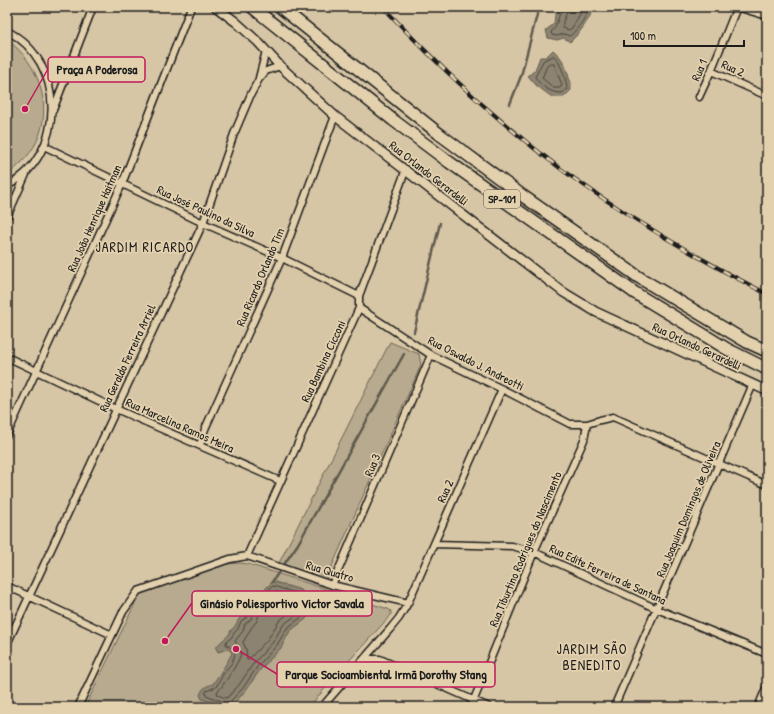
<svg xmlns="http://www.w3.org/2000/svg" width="774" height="714" font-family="'Patrick Hand',sans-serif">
<rect width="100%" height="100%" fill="#d7c6a5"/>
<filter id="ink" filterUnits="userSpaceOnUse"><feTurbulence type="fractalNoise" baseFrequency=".025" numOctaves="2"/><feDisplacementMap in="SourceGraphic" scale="8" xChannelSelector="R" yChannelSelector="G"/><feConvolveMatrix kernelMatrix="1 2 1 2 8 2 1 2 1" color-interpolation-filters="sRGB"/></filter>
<g filter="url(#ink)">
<path fill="#b8aa8e" stroke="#6a6355" d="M7,40C39,62 54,108 36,143C29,156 19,166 7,175Z
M390,342L419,354L421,365L325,582L277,567Z
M240,563L248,564L388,609L391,611V615L347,663L309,707H85L141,591L227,564Z"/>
<path fill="#8c836f" stroke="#5f5a4e" d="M560,7H594C589,20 581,32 570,42L564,38L557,40L548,38L546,30L554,24L555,15Z
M553,50C555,52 558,54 560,57C566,64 571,82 571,90L564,97H552L537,86L528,76L535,70L540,57H546Z
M272,582H275L301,590L309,597V612L306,619L290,631L281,648L260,670L246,690L233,705L224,707L202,699L200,695C203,687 206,686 213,684C219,674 227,664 232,653L228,649L218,652L216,648C220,640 229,638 231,630C238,625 236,620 244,614L245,608L256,594L264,590Z"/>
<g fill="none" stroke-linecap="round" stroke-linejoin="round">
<path stroke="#49453d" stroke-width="1" d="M563,7C563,11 560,13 559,16C555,25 559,24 551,32L552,35L557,36L564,34L570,36C579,28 586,17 590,7
M568,7C568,15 561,20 563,28L569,30L572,28L584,7
M554,56C560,61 567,81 567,89L562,93C550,93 542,87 535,77L543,61Z
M552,64H554L562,85L560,88H554L542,78L547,66Z
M273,586L299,594L305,599V611L303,616L287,628L277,645L257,667L243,688L227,705H225L221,701L206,695V691L216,687L225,671L232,663L235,654L234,649L226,645V642L232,637L234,633L238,629L241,621L247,617L249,610L259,597L266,593Z
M275,591L296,598L300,602L299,613L283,625L273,642L253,664L239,685L228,697L225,698L218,695L217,692C222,688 241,659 241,653C240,648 237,645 235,641L243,631L245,624L251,619L253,612L263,600L269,597Z
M277,598L293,603L295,605L294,609L279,621L268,639L249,659L247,660L246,649L243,642L248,634L251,628L257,621L259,614L267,605Z"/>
<path stroke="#5f5a4e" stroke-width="2.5" d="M510,104L521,76L539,7
M414,332L440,223
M272,582L298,544L404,354"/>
<defs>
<path id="minor" d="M737,7L767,16
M7,31C67,61 66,156 7,186
M711,71L767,96
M259,78L266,51
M699,97L711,71L737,7
M53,110L93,7
M44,146L203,223L282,258L359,296
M7,217L27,172
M359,308L431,355L502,389L570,424H587
M7,357L116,409L280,481
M7,435L122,184L191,7
M200,445L205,429L282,258L335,116
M434,544L512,546L534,552L657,609L767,654
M247,556L359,308V296L406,169
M332,585L431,355
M7,586L112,635
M7,644L203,223L234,134L251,94L259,79L266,71L280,66
M364,659H380L489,707
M78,707L123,612L138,591L230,559L247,556L332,585L408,603
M322,707L390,629L399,618L408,603L502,389
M471,707L534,552L584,440L587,424L600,420L613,417L767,485
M614,707L753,384
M758,707L767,686"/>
<path id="tertiary" d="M216,7L236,22L258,42L280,66L335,116L563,292L596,312L767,391"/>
<path id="trunk" d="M252,7L393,120L449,162L604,271L635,293L701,333L727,349L767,369
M280,7L442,136L523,196L640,278L747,342L767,351"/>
</defs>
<use href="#minor" stroke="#1c1c1c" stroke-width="9"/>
<use href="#tertiary" stroke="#1c1c1c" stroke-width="11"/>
<use href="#trunk" stroke="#1c1c1c" stroke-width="14"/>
<use href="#minor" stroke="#e3d1ae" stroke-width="6"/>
<use href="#tertiary" stroke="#e3d1ae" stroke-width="8"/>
<use href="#trunk" stroke="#e3d1ae" stroke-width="11"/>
<defs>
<path id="rail" d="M383,7C439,67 499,123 565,172C629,218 697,258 767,294"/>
</defs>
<use href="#rail" stroke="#1c1c1c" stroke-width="4"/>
<use href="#rail" stroke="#e3d1ae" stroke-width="2.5" stroke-dasharray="8" stroke-linecap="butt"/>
</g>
</g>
<g text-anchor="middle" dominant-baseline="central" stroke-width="3.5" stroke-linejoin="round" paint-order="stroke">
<rect fill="#e3d1ae" stroke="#585248" stroke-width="1" x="484" y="190" width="36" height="18" rx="3"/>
<g font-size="11" font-weight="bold" fill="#1c1c1c">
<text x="502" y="199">SP-101</text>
</g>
<g font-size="12" fill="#1c1c1c" stroke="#e3d1ae">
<text transform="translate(733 68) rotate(24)">Rua 2</text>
<text transform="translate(699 70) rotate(-67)">Rua 1</text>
<text transform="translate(429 173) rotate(38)">Rua Orlando Gerardelli</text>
<text transform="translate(206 211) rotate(25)">Rua José Paulino da Silva</text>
<text transform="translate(94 218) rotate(-66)">Rua João Henrique Haitman</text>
<text transform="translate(260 277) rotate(-67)">Rua Ricardo Orlando Tim</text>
<text transform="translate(697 346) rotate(25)">Rua Orlando Gerardelli</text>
<text transform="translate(127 358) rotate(-65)">Rua Geraldo Ferreira Arriel</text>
<text transform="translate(323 361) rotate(-65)">Rua Bambina Cicconi</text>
<text transform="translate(476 363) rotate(27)">Rua Oswaldo J. Andreotti</text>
<text transform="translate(180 425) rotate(24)">Rua Marcelina Ramos Meira</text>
<text transform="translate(372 465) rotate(-67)">Rua 3</text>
<text transform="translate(445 491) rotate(-66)">Rua 2</text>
<text transform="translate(688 509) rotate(-67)">Rua Joaquim Domingos de Oliveira</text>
<text transform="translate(525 549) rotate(-67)">Rua Tiburtino Rodrigues do Nascimento</text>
<text transform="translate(330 571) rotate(16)">Rua Quatro</text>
<text transform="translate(608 574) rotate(25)">Rua Edite Ferreira de Santana</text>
</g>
<g font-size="14" letter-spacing="1" fill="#1c1c1c" stroke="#e3d1ae">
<text x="145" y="246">JARDIM RICARDO</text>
<text x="592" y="648">JARDIM SÃO<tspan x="592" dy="16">BENEDITO</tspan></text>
</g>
</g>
<path fill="none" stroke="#c2185b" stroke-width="1.5" d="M25 109L48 69M165 641L192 603M236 649L277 674"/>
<g fill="#c2185b" stroke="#e3d1ae" stroke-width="1.5">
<circle cx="25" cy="109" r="4"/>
<circle cx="165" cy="641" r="4"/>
<circle cx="236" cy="649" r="4"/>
</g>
<g fill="#e3d1ae" stroke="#c2185b" stroke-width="1.5">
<rect x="48" y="57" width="97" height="25" rx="4"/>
<rect x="192" y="591" width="180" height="25" rx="4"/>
<rect x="277" y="662" width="218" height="25" rx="4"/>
</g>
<g font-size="13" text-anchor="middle" font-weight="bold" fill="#1c1c1c">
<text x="97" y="74">Praça A Poderosa</text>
<text x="282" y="608">Ginásio Poliesportivo Victor Savala</text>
<text x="386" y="679">Parque Socioambiental Irmã Dorothy Stang</text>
</g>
<rect width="774" height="714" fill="none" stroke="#e3d1ae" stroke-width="24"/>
<rect x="12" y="12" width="750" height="690" fill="none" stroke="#1c1c1c" stroke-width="1.5" filter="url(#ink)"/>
<path d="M624 40v6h120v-6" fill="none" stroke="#1c1c1c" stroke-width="2"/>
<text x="630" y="40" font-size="12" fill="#1c1c1c" stroke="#e3d1ae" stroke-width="3" paint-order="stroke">100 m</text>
</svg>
